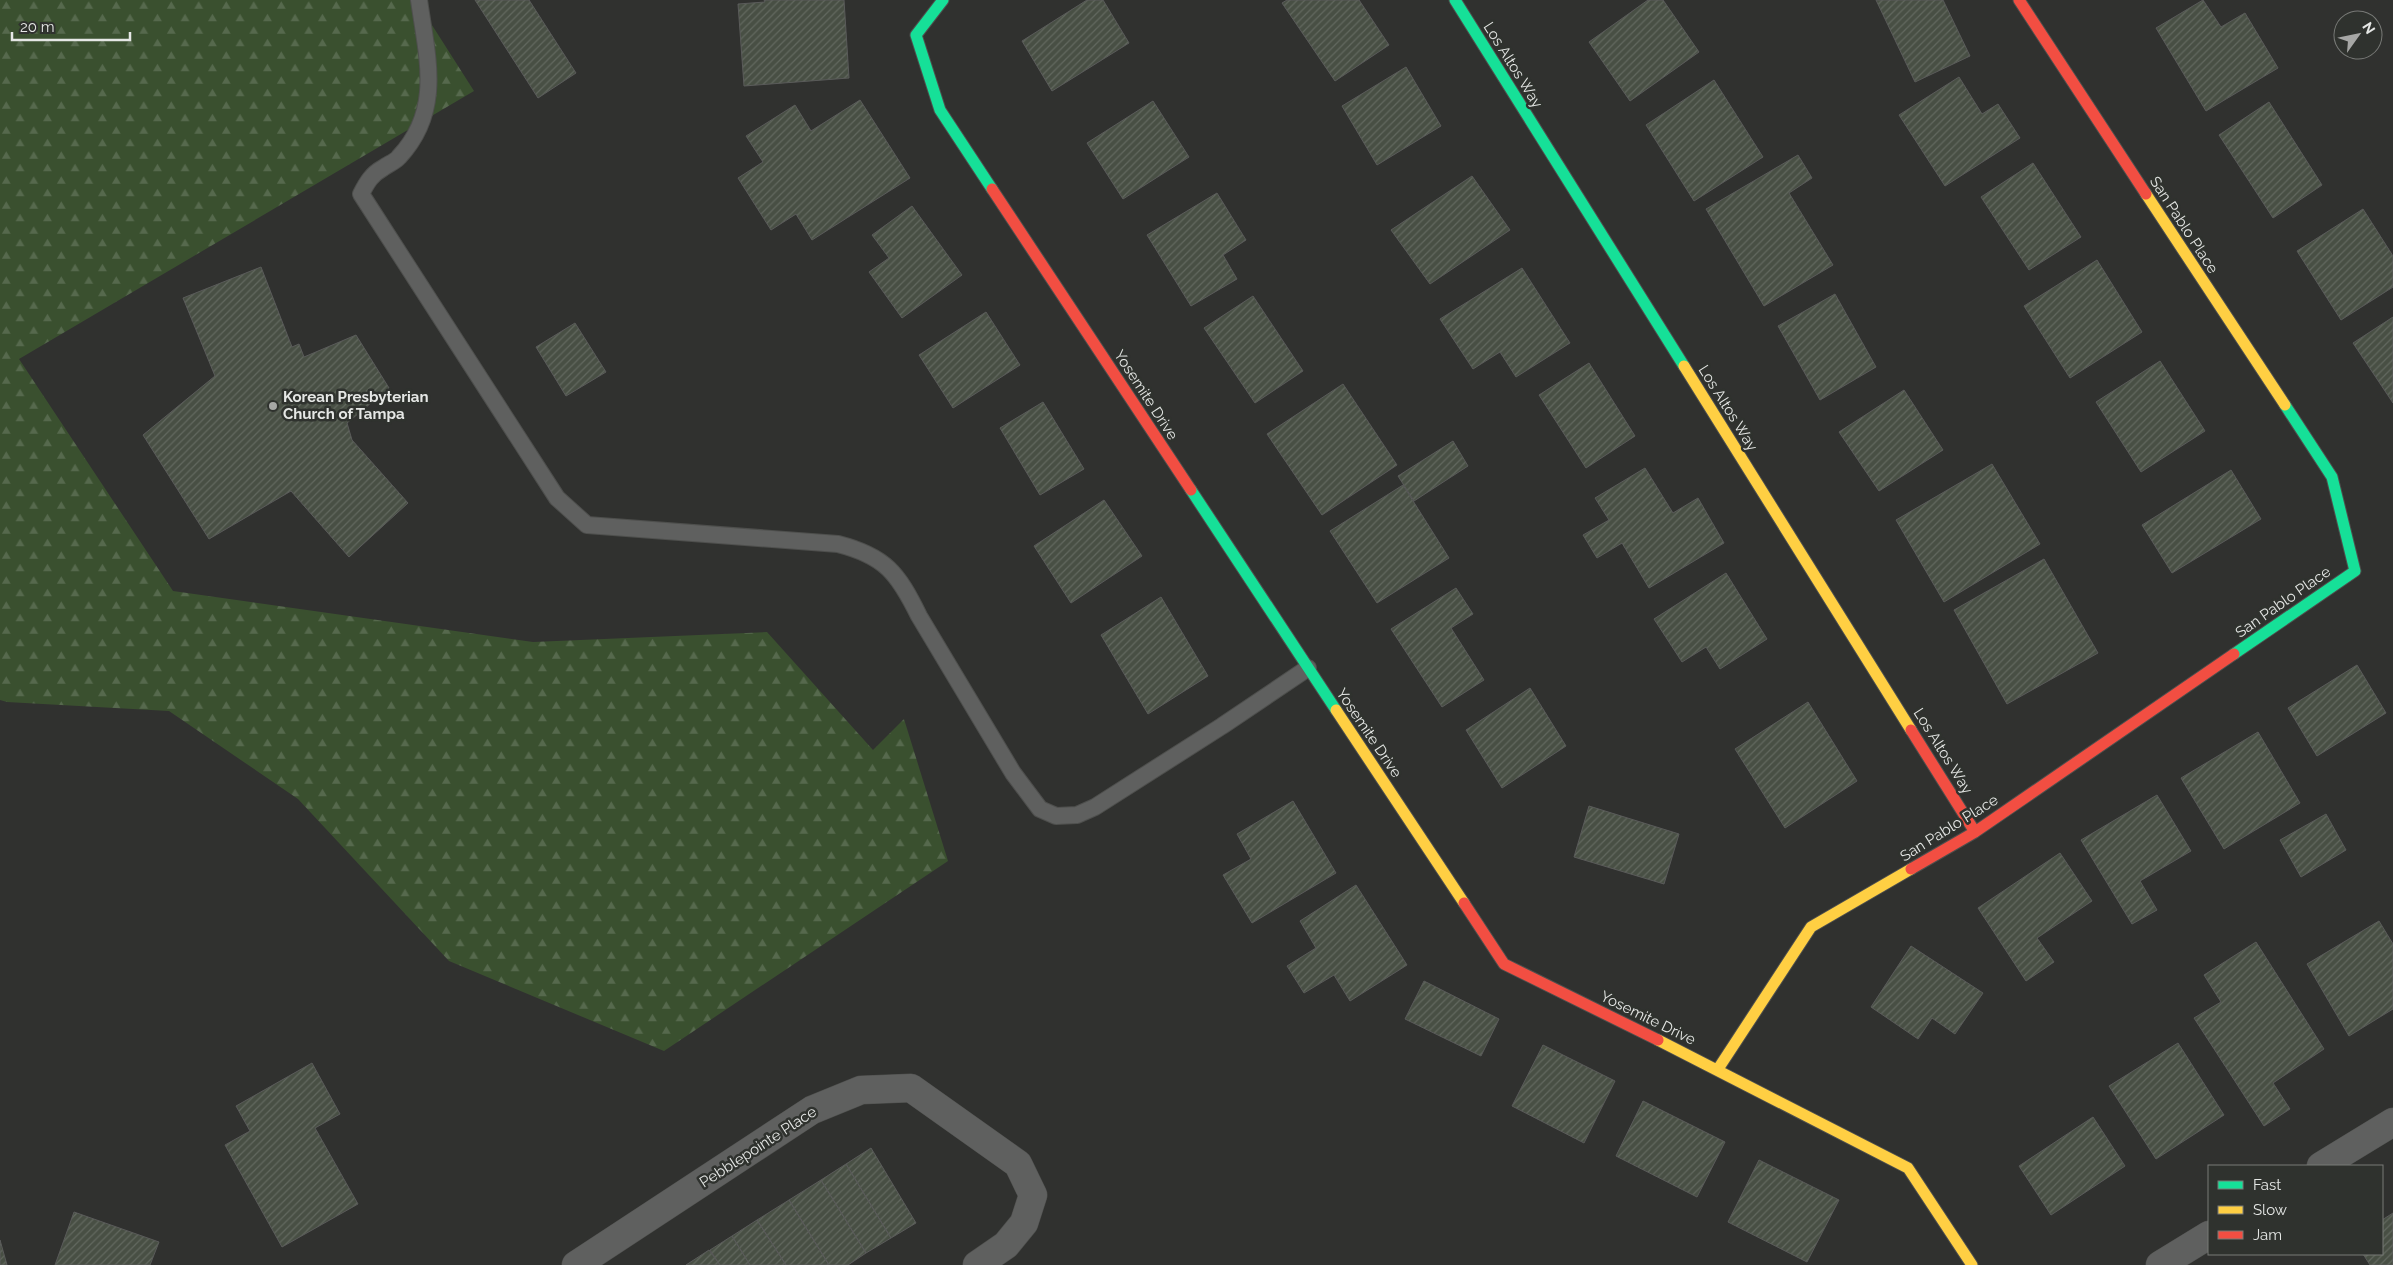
<svg xmlns="http://www.w3.org/2000/svg" width="2393" height="1265" font-family="Raleway,sans-serif">
<defs>
<pattern id="forest-firs" width="22" height="20" patternUnits="userSpaceOnUse" patternTransform="scale(1.25)"><rect width="22" height="20" fill="#3a502f"/><path d="M5 1l3.5 6h-7zM16 11l3.5 6h-7z" fill="#56694d"/></pattern>
<pattern id="building-hatch" width="6" height="6" patternUnits="userSpaceOnUse" patternTransform="scale(1.25)"><rect width="6" height="6" fill="#484f44"/><path d="M-1 1l2-2M0 6l6-6M5 7l2-2" fill="none" stroke="#62685f"/></pattern>
</defs>
<rect width="100%" height="100%" fill="#30312f"/>
<path fill="url(#forest-firs)" d="M0,0H416L474,91L19,359L173,591L533,642L767,632L873,750L904,719L948,861L664,1051L449,961L298,799L169,711L7,702L0,700Z"/>
<path fill="url(#building-hatch)" stroke="#5a5b5a" d="M475,0H529L576,73L538,98Z
M764,0H844L849,78L744,86L738,4L765,2Z
M1087,0H1103L1129,43L1052,91L1022,41Z
M1287,0H1359L1389,45L1335,81L1282,3Z
M1648,0H1663L1699,52L1630,101L1589,42Z
M1876,0H1943L1970,56L1915,82Z
M2203,0L2221,27L2245,13L2278,68L2206,111L2156,28Z
M1406,67L1441,126L1377,165L1342,106Z
M1959,77L1982,114L1998,104L2020,138L1945,186L1899,115Z
M1714,80L1763,157L1694,201L1646,125Z
M860,100L910,178L812,240L796,214L771,230L738,178L763,162L746,136L795,105L811,131Z
M1153,101L1189,157L1123,199L1087,143Z
M2269,102L2322,185L2273,218L2219,135Z
M1798,155L1812,178L1789,193L1833,265L1764,306L1706,209Z
M2033,163L2081,237L2029,270L1981,197Z
M1472,176L1510,230L1430,284L1391,230Z
M1217,193L1246,240L1223,255L1237,279L1191,306L1147,235Z
M912,206L962,275L902,318L869,272L889,258L872,235Z
M2363,209L2393,256V287L2341,320L2297,251Z
M2097,260L2142,332L2070,378L2024,306Z
M261,267L292,347L299,344L304,357L356,335L389,388L347,423L352,440L408,503L349,557L291,491L209,539L143,435L215,376L183,298Z
M1522,268L1570,343L1516,377L1500,352L1473,369L1440,319Z
M1835,294L1876,367L1820,400L1778,326Z
M1253,296L1303,371L1255,403L1204,328Z
M986,312L1020,365L953,408L919,355Z
M2393,317V403L2353,343Z
M575,323L606,372L566,396L536,347Z
M2160,361L2205,431L2141,472L2096,402Z
M1589,363L1635,436L1586,468L1539,395Z
M1343,384L1397,465L1322,515L1267,434Z
M1904,390L1943,450L1879,491L1839,432Z
M1043,402L1084,469L1040,495L1000,428Z
M1453,441L1468,466L1414,501L1398,476Z
M1992,464L2040,544L1944,602L1896,520Z
M1645,468L1673,513L1698,498L1724,543L1649,588L1622,543L1597,558L1583,535L1609,520L1595,498Z
M2231,470L2261,519L2172,573L2142,525Z
M1403,485L1449,558L1377,603L1330,531Z
M1104,500L1142,556L1071,603L1034,546Z
M2044,559L2098,653L2007,704L1954,610Z
M1726,573L1767,639L1720,669L1706,647L1682,662L1654,619Z
M1456,588L1473,614L1451,628L1484,680L1442,707L1391,629Z
M1161,597L1208,676L1148,714L1101,635Z
M2357,665L2386,713L2317,756L2288,708Z
M1530,688L1566,746L1502,788L1466,730Z
M1808,702L1857,781L1785,828L1735,749Z
M2258,732L2300,803L2224,849L2181,778Z
M2157,795L2191,851L2140,881L2157,910L2132,924L2081,840Z
M1293,801L1336,873L1252,923L1223,875L1251,859L1237,834Z
M1589,806L1679,834L1664,884L1574,857Z
M2326,814L2346,850L2301,877L2280,840Z
M2060,853L2092,901L2037,938L2054,962L2026,981L1978,908Z
M1356,885L1407,965L1350,1001L1334,975L1304,993L1287,966L1316,948L1300,921Z
M2379,921L2393,944V1009L2349,1036L2307,964Z
M2256,942L2324,1049L2273,1083L2290,1109L2264,1126L2194,1018L2221,1002L2204,975Z
M1911,946L1983,993L1955,1034L1932,1018L1918,1039L1871,1007Z
M1424,981L1499,1019L1481,1056L1405,1019Z
M2178,1043L2224,1115L2156,1159L2109,1086Z
M1543,1045L1615,1081L1584,1143L1512,1106Z
M312,1063L340,1114L315,1128L358,1204L282,1247L225,1145L250,1131L236,1106Z
M1643,1101L1725,1142L1697,1197L1616,1156Z
M2093,1117L2125,1166L2051,1215L2019,1166Z
M871,1148L916,1223L891,1238L846,1164Z
M1759,1160L1839,1200L1807,1262L1728,1222Z
M846,1164L891,1238L866,1253L821,1180Z
M821,1180L866,1253L848,1265H829L789,1200Z
M789,1200L829,1265H786L757,1220Z
M74,1212L159,1242L150,1265H55Z
M2393,1213V1265H2370L2363,1254H2382V1220Z
M757,1220L786,1265H750L732,1236Z
M732,1236L750,1265H720L710,1250Z
M0,1240L7,1265H0Z
M709,1250L720,1265H686Z"/>
<g fill="none" stroke-linecap="round" stroke-linejoin="round">
<defs>
<path id="lane" d="M419,0C427,57 443,110 399,157C395,162 388,164 383,168C372,174 367,182 361,194L557,498L587,525L838,544C885,556 898,573 919,616L1013,773L1040,809L1056,816L1077,815L1095,807L1222,726L1308,668"/>
<path id="street" d="M2321,1166L2393,1122
M576,1265L812,1110L861,1090L911,1088L1018,1164L1033,1195L1024,1223L1006,1245L977,1265
M2160,1265L2209,1235"/>
<path id="fast" d="M943,0L916,35L940,110L992,189
M1455,0L1684,366
M1191,490L1336,710
M2234,654L2355,571L2332,477L2285,405"/>
<path id="slow" d="M2146,194L2285,405
M1684,366L1911,730
M1336,710L1464,903
M1658,1040L1908,1168L1972,1265
M1718,1069L1811,927L1911,869"/>
<path id="jam" d="M2019,0L2146,194
M992,189L1191,490
M1911,730L1975,832
M1911,869L1975,832L2234,654
M1464,903L1504,964L1658,1040"/>
</defs>
<use href="#lane" stroke="#4e4f4d" stroke-width="18"/>
<use href="#street" stroke="#4e4f4d" stroke-width="29"/>
<use href="#fast" stroke="#4e4f4d" stroke-width="13"/>
<use href="#slow" stroke="#4e4f4d" stroke-width="13"/>
<use href="#jam" stroke="#4e4f4d" stroke-width="13"/>
<use href="#lane" stroke="#5f605f" stroke-width="16"/>
<use href="#street" stroke="#5f605f" stroke-width="28"/>
<use href="#fast" stroke="#16e098" stroke-width="11"/>
<use href="#slow" stroke="#ffcf43" stroke-width="11"/>
<use href="#jam" stroke="#f24e42" stroke-width="11"/>
</g>
<circle fill="#a6a7a5" stroke="#2f322e" stroke-width="2" cx="273" cy="406" r="5"/>
<g text-anchor="middle" dominant-baseline="central" stroke-width="5" stroke-linejoin="round" paint-order="stroke">
<g font-size="15" fill="#e5e7e5" stroke="#2f322e">
<text transform="translate(1513 65) rotate(58)">Los Altos Way</text>
<text transform="translate(2184 225) rotate(57)">San Pablo Place</text>
<text transform="translate(1146 395) rotate(57)">Yosemite Drive</text>
<text transform="translate(1728 408) rotate(58)">Los Altos Way</text>
<text transform="translate(2283 602) rotate(-35)">San Pablo Place</text>
<text transform="translate(1369 733) rotate(56)">Yosemite Drive</text>
<text transform="translate(1943 751) rotate(58)">Los Altos Way</text>
<text transform="translate(1949 828) rotate(-32)">San Pablo Place</text>
<text transform="translate(1648 1018) rotate(26)">Yosemite Drive</text>
<text transform="translate(758 1147) rotate(-33)">Pebblepointe Place</text>
</g>
<g font-size="15" font-weight="bold" fill="#e5e7e5" stroke="#2f322e" text-anchor="start">
<text x="283" y="397">Korean Presbyterian<tspan x="283" dy="17">Church of Tampa</tspan></text>
</g>
</g>
<rect x="2208" y="1165" width="175" height="90" fill="#2f322e" stroke="#787a77"/>
<rect x="2218" y="1181" width="25" height="8" fill="#16e098" stroke="#787a77"/>
<text x="2253" y="1190" font-size="15" fill="#e5e7e5">Fast</text>
<rect x="2218" y="1206" width="25" height="8" fill="#ffcf43" stroke="#787a77"/>
<text x="2253" y="1215" font-size="15" fill="#e5e7e5">Slow</text>
<rect x="2218" y="1231" width="25" height="8" fill="#f24e42" stroke="#787a77"/>
<text x="2253" y="1240" font-size="15" fill="#e5e7e5">Jam</text>
<g transform="translate(2358 35) rotate(57)"><circle r="24" fill="#2f322e" stroke="#787a77"/>
<path d="M0-4L9 19L0 12L-9 19Z" fill="#a6a7a5"/>
<text y="-8" font-size="14" font-weight="bold" text-anchor="middle" fill="#e5e7e5">N</text>
</g>
<path d="M12 32v8h118v-8" fill="none" stroke="#e5e7e5" stroke-width="2.5"/>
<text x="20" y="32" font-size="15" fill="#e5e7e5" stroke="#2f322e" stroke-width="4" paint-order="stroke">20 m</text>
</svg>
